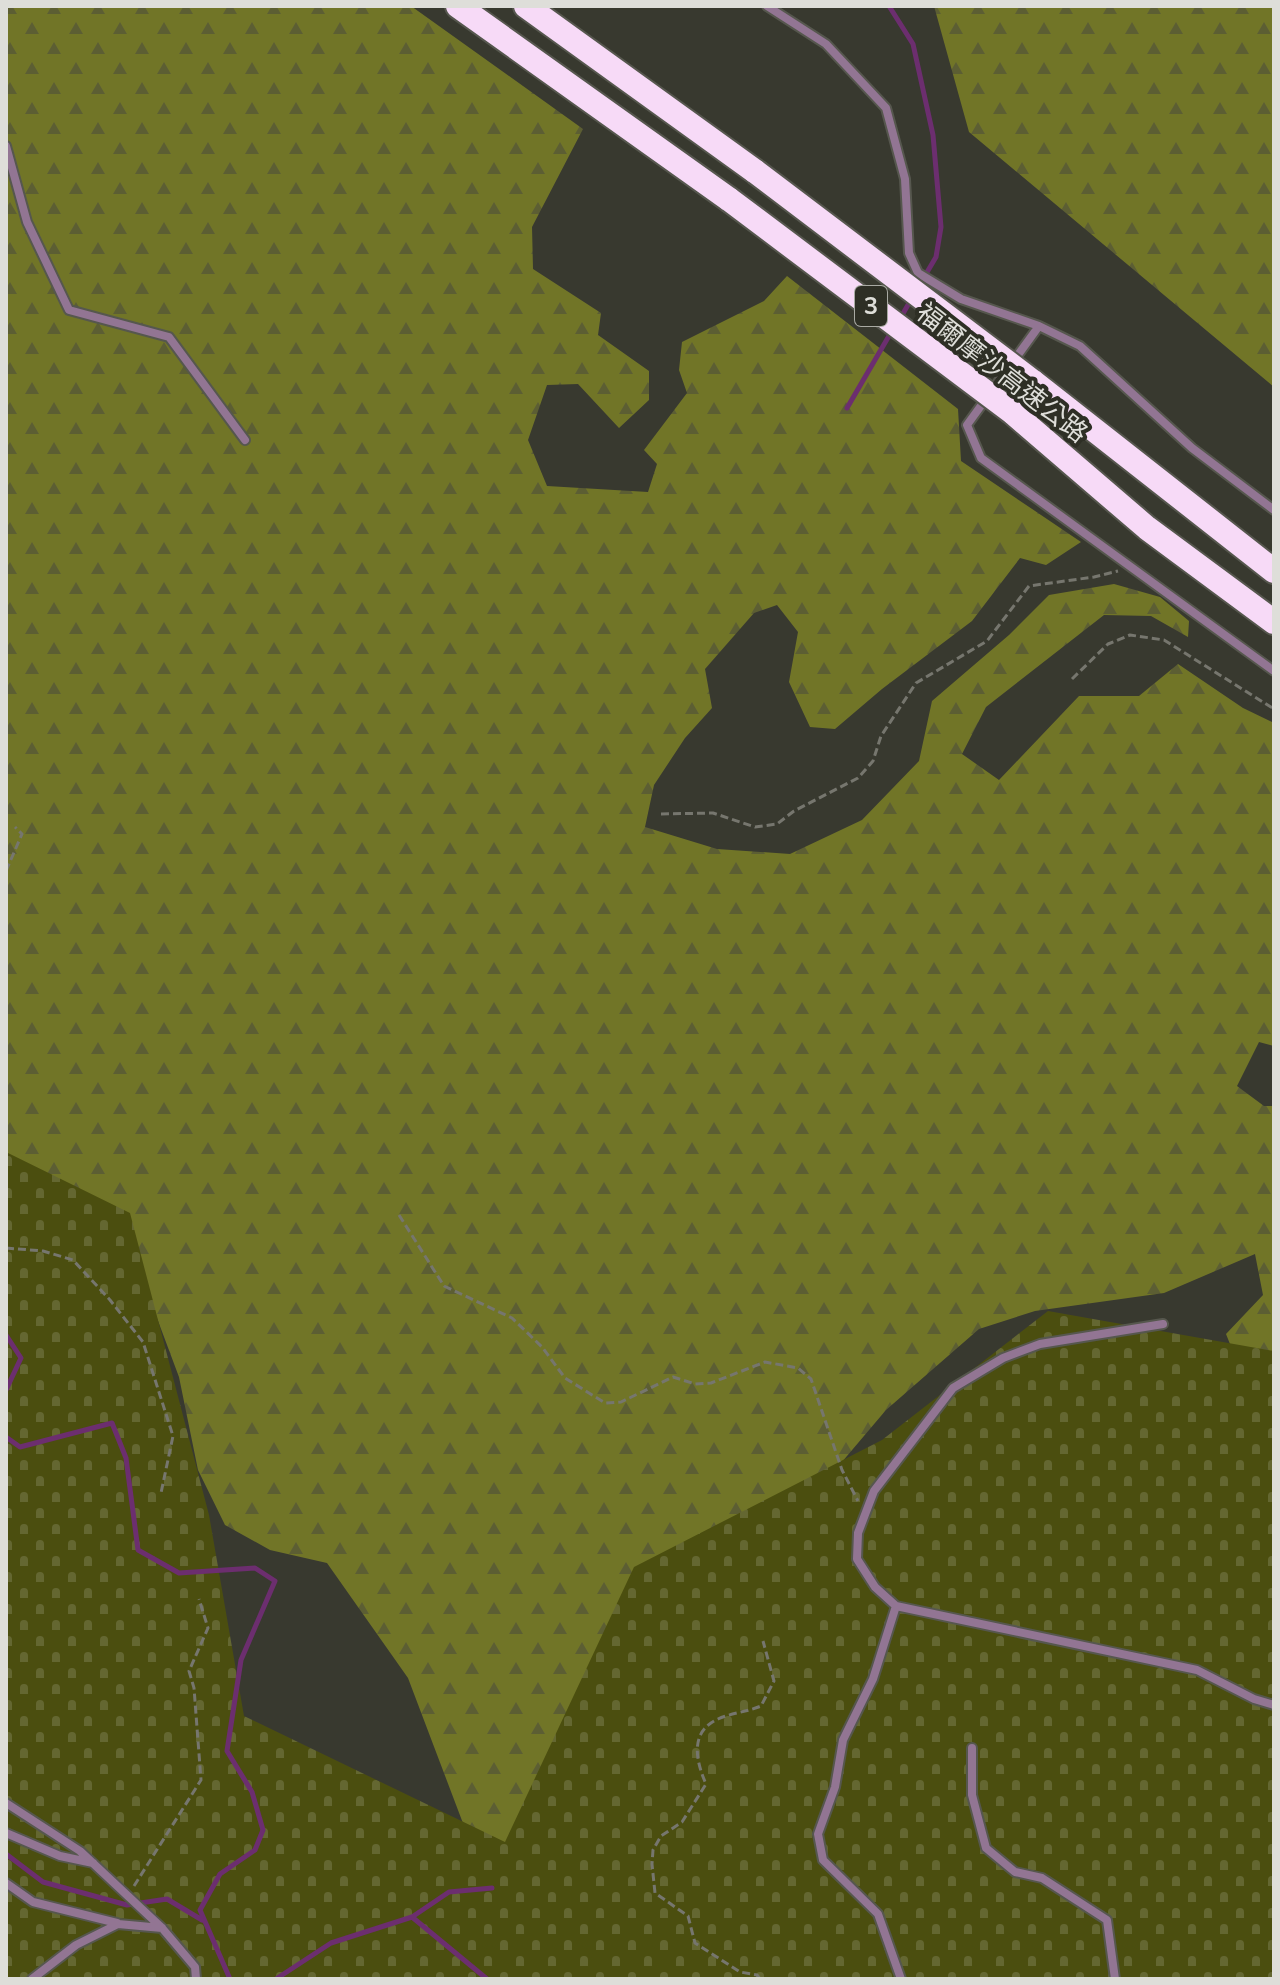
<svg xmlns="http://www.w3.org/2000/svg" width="1280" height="1985" font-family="'Nunito Sans','Noto Sans TC',sans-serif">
<defs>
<pattern id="forest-firs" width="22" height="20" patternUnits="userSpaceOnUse" patternTransform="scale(2)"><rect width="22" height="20" fill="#717527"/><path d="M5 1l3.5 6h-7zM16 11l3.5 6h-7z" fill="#5c5e33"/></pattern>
<pattern id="cemetery-stones" width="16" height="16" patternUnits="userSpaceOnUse" patternTransform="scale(2)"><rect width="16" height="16" fill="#4b4e0f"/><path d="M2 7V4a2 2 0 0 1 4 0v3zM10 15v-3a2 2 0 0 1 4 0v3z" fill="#646731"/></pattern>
</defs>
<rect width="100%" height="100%" fill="#38392f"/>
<path fill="url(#forest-firs)" d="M6,6H411L583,129L532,227L533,269L601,313L598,335L649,371V400L619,428L578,384L547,385L528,440L547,486L648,492L657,464L644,450L687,393L679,370L682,342L764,301L787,276L958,409L961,461L1081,542L1046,565L1020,558L972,621L882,689L835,729L810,727L789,682L798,632L777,605L754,613L705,669L712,708L685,738L654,785L645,827L717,849L790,854L862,820L919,761L932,701L1009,635L1049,595L1114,584L1160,597L1189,621L1188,637L1151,616L1104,615L986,707L962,754L999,780L1079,696H1139L1178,664L1243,708L1274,723V1046L1259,1042L1237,1086L1264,1106H1274V1401L1244,1379L1226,1334L1263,1295L1255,1254L1164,1293L1035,1311L979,1329L886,1410L819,1489L645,1826L472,1847L408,1678L327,1563L270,1550L225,1525L198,1470L179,1377L142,1278L6,1168Z
M934,6H1274V387L969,132Z"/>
<path fill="url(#cemetery-stones)" d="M6,1152L130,1213L209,1515L244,1716L505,1842L634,1567L882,1440L1048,1311L1274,1351V1979H6Z"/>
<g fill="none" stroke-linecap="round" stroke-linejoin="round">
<path stroke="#6c2e6f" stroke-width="5" d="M889,6L913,44L933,135L941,227L936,257L923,279
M901,317L912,298
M847,408L893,329
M6,1335L21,1358L6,1390
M6,1437L20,1447L112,1423L126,1458L138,1550L179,1573L255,1568L275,1581L241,1660L227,1751L252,1792L263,1830L255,1850L220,1874L200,1910L230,1979
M6,1854L43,1882L127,1905L167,1899L202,1920
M412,1917L449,1892L492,1888
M276,1979L331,1943L412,1917L487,1979"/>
<defs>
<path id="lane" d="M767,6L826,44L886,108L905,179L909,253L918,273L961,299L1039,326
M6,146L27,222L69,310L169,337L245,440
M1274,510L1192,448L1080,346L1039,326L967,425L981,458L1274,671
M896,1606L875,1587L857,1559L858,1533L874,1491L953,1388L1003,1358L1040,1344L1163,1324
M972,1748V1795L986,1848L1015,1872L1042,1878L1107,1920L1115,1979
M6,1803L80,1851L162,1928L195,1967L196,1979
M6,1833L60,1856L93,1863
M6,1883L33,1902L117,1923
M32,1979L76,1945L118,1924L162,1928
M901,1979L878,1914L823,1860L818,1834L835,1787L843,1740L873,1679L896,1606L1197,1670L1254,1699L1274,1705"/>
<path id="highway" d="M458,6L730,200
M526,6L756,172
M1032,381L1274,571
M1012,412L1147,528L1274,622"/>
</defs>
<use href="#lane" stroke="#56574e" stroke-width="12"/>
<use href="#highway" stroke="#56574e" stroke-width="28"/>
<path stroke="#76766e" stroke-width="3" stroke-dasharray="8 4" stroke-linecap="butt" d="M1072,679L1108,644L1130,635L1164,640L1274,709
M661,814L713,813L755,827L777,824L794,811L858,778L873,761L881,736L916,683L987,641L1029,586L1094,577L1118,571
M6,871L22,834L15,827
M399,1215L444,1286L512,1318L542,1347L565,1378L605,1403L621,1402L673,1377L695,1384L711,1383L765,1362L798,1368L811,1379L842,1470L858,1501
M6,1248L43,1251L73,1260L110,1300L143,1342L173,1436L161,1493
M134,1886L201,1780L194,1688L189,1671L208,1628L199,1599
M760,1979L757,1975L740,1972L695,1943L688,1916L655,1893L652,1864L653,1850L661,1836L682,1822L706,1784C696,1761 689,1732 718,1719C731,1713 747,1712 761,1706L774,1681L763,1641"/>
<use href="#lane" stroke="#927593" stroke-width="8"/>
<use href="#highway" stroke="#f7daf7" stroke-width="24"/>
<defs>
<path id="highway-bridge" d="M756,172L1032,381
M730,200L1012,412"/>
</defs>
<use href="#highway-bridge" stroke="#56574e" stroke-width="28" stroke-linecap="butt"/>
<use href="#highway-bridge" stroke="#f7daf7" stroke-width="24"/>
</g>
<g text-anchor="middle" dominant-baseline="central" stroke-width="8" stroke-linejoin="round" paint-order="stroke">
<rect fill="#2e2f25" stroke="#a9aaa3" stroke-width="2" x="855" y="286" width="32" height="40" rx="6"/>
<g font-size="24" font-weight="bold" fill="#deded9">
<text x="871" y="306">3</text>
</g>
<g font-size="26" fill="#deded9" stroke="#2e2f25">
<text transform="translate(1002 373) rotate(38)">福爾摩沙高速公路</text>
</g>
</g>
<rect width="1280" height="1985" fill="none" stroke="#deded9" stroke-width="16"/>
</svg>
